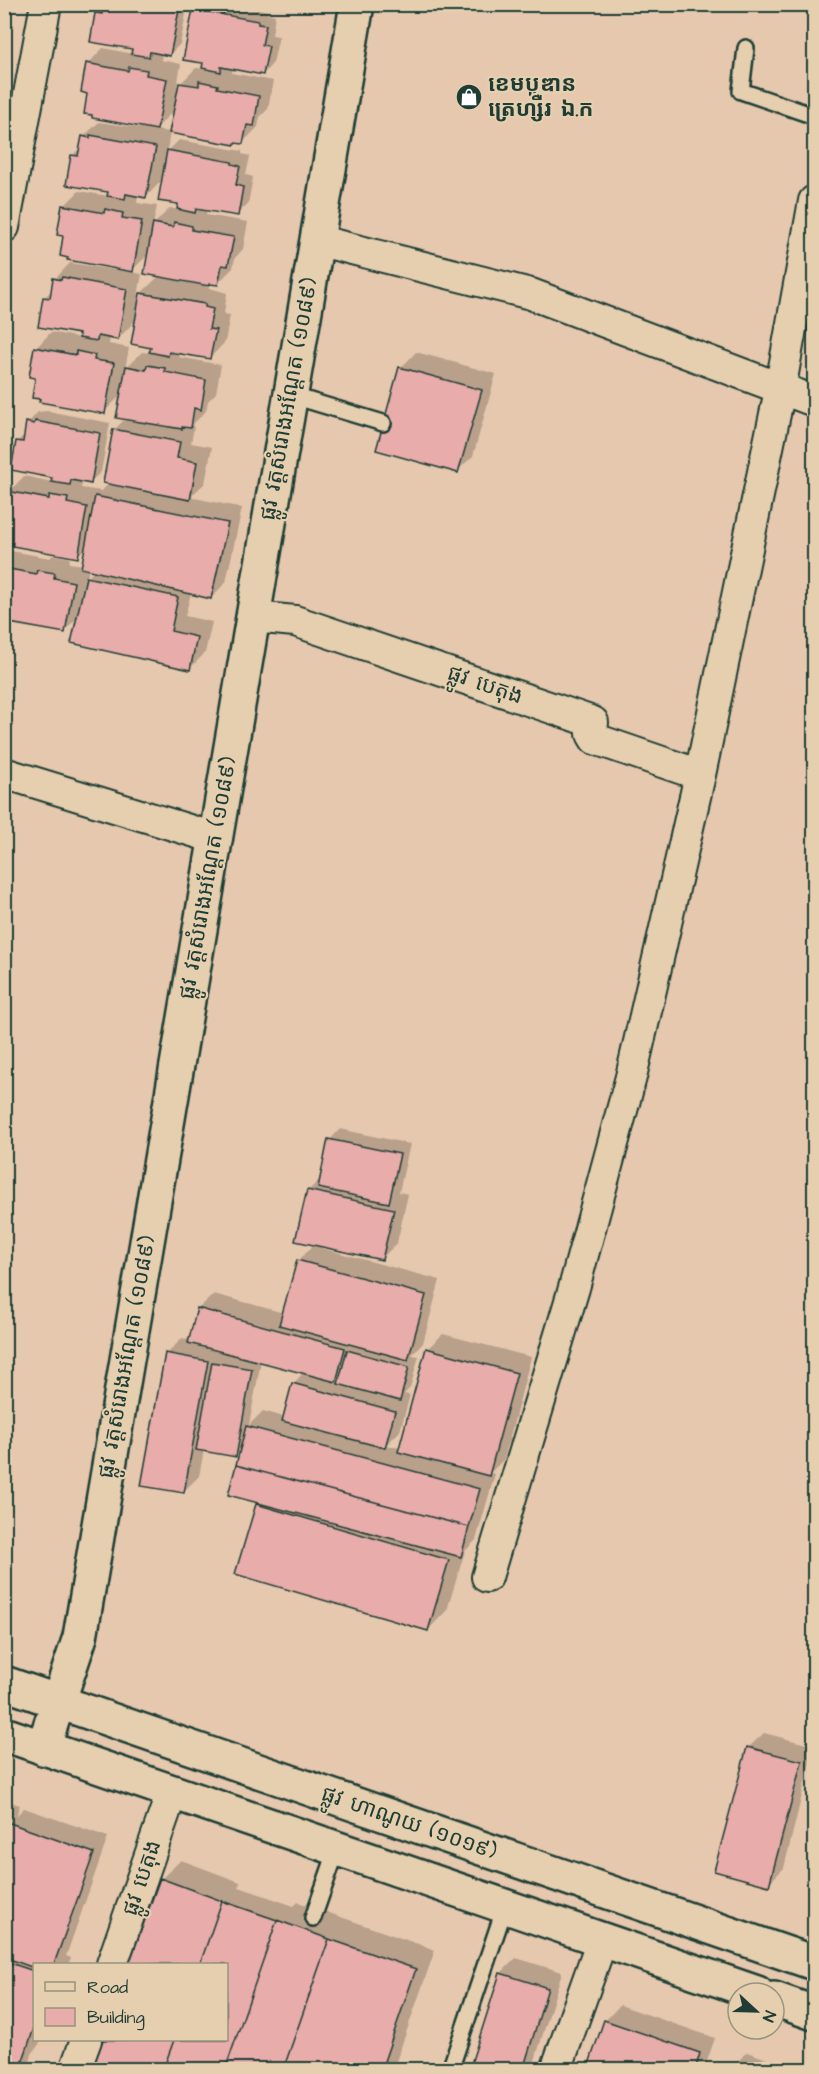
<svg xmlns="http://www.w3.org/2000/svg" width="819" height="2074" font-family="'Architects Daughter','Noto Sans Khmer',sans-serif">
<rect width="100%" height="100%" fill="#e6c8ae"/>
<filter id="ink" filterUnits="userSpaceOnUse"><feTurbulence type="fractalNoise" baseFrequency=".0167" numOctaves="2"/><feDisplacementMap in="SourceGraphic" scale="12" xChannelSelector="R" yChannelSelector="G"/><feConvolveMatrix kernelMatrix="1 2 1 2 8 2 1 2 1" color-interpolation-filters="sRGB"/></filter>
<g filter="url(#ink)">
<path fill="#0003" fill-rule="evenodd" d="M106,4H188L180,44L170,54L162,53L161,60L181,64L177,87L196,68L204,69L205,62L194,9L199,4H234L268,11L267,13L275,15L272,35L279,36L273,63L263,74L233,68L232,73L273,81L268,109L260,117L258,127L243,142L175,109L155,130L170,132L167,152L179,140L242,151V154L250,156L246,175L253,177L248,204L237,214L207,209L206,215L248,222L243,249L235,258L233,268L217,284L211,282L206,287L227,293L224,314L230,315L225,342L210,358L180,352L179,357L221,365L216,393L208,401L206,411L191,426L194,427L191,443L212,447L205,483L190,497L242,508L226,582L211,598L191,593L185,616L212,622L205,653L189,669L78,617L64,631L4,620V558L11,551L50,558L53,555L70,558L69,563L83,565L87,547L77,556L4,519L9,492L24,476L53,482L54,476L17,442L26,433L28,423L38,412L47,411L110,423L101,472L90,482L83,481L81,488L101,491L110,483L114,430L126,418L122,394L104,412L37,377L36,348L51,332L80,338L81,333L44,298L53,289L55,279L70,263L116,270L117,268L65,235L64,206L79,191L108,196L110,191L72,156L81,147L83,137L99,122L140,128V125L89,93L88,64L103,48L133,54V48L97,13ZM163,179L180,203L179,210L170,208L153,225L157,206L137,203L138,195L146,197ZM149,254L159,276L138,296L142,274L130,272ZM136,320L153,346L151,353L142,352L125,369L129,348L109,344L110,337L118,339ZM89,568L95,570L87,578Z
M771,4H790L786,9Z
M416,352L496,374L473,456L457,471L401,368Z
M340,1129L410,1144L399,1192L408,1194L397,1243L382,1258L322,1245L321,1248L440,1280L423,1343L412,1355L419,1356L410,1388L404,1394L410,1395L400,1431L386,1445L400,1448L427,1349L443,1334L531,1357L504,1459L490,1473L495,1474L476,1540L465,1551L447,1610L428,1630L257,1505L260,1502L242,1449L235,1455L204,1450L199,1476L183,1492L167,1354L182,1338L190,1340L198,1309L214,1294L284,1313L298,1261L315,1244L308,1191L322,1177L330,1140ZM261,1361L304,1372L293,1384L284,1417L263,1411L249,1425Z
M764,1733L814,1746L784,1868L768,1884L748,1748Z
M4,1800L20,1805L16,1816L24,1808L108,1837L66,1956L71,1958L68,1964H34V2040H42L32,2054L28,2070H4V1828L9,1814L6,1813L4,1819Z
M181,1860L240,1882L239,1887L294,1906L298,1902L435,1950L393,2070H93L104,2040H226V1964H131L161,1879Z
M516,1958L562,1972L532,2070H471L501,1973Z
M620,2005L715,2038L704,2070H588L605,2021Z
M747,2052L800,2070H729Z"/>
<path fill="#e8acaa" stroke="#1f3d34" stroke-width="1.5" d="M104,4L180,5L170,56L150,52L149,57L131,54L132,49L90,42L95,13L102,14Z
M193,9L258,21V24L266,25L262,45L269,46L263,75L221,67V72L202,68L203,63L183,60Z
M86,63L128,71L129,67L147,70L146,75L167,79L157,130L92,118V115L84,114L87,94L81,92Z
M199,81L218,85L217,88L259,96L254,126L247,125L243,144L235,143V145L169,133L179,83L199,86Z
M90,135L156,147L146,198L126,194L125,199L107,196L108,192L66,185L71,155L78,156L82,136L90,138Z
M167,150L232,162V164L240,166L236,185L243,187L238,216L196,209L195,213L177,209L178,204L158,201Z
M62,205L104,213L105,209L123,213L122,218L142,221L133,272L67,260L68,258L60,256L63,236L57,235Z
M174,222L192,226V230L234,237L228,266L222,265L218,285L210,284L209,286L144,274L153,223L173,227Z
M62,277L127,289L118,340L98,336L97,341L79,338V334L38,327L43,297L50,298L53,278L61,280Z
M140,293L205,304V307L213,309L209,329L216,330L210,359L169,352L168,356L149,352L151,348L131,344Z
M34,347L76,355V351L95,355L94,360L114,363L105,414L39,402L40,399L32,398L35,378L29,377Z
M147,365L165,368V372L206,380L201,410L194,408L191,428L182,427V429L116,418L126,366L146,370Z
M399,367L482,390L458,473L376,450Z
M35,421L100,433L91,484L71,480L70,485L51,482L52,478L11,470L16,441L23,442L26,422L34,424Z
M113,429L180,442L177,458L197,462L190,500L103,483Z
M7,491L49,499V495L68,498L67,503L87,507L78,558L12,546L13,543L5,542L8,522L4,521Z
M95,496L228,523L211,599L81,568Z
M4,568L36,574L37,570L55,573L54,578L74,582L65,633L4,622Z
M86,577L178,597L171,631L197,637L190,670L71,643Z
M328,1139L400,1154L389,1203L318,1188Z
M307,1190L394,1209L382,1260L295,1241Z
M297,1260L426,1295L408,1360L279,1325Z
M197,1308L345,1348L336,1382L188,1343Z
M426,1348L517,1373L489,1476L398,1452Z
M347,1350L409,1367L400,1401L338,1384Z
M165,1353L208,1361L184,1493L141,1486Z
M212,1362L252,1369L236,1457L196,1450Z
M292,1383L395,1411L385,1448L282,1421Z
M246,1426L480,1489L469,1527L236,1465Z
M236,1465L469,1527L461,1557L228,1495Z
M256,1504L449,1560L428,1631L235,1574Z
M747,1747L802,1761L769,1886L714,1871Z
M7,1822L94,1853L54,1964H34V1968L4,1957V1831Z
M160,1878L222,1901L200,1964H129Z
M222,1901L277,1920L225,2070H163L174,2040H226V1964H200Z
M277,1920L329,1939L283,2070H225Z
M329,1939L416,1969L381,2070H283Z
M4,1961L34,1971V2028L20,2069L4,2064Z
M500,1973L548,1988L523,2070H469Z
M604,2020L700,2053L695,2070H587Z
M103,2040H174L163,2070H92Z"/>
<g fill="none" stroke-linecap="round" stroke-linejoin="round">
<defs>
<path id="lane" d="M746,48L741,91L814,116
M290,395L383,423
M313,1918L337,1849
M450,2070L505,1907"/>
<path id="street" d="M4,227L46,4
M316,240L531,294L814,401
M253,617L295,621L593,722L592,734L595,739L700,775
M4,773L215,838
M487,1577L574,1288L631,1077L700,775L780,390L814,201
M112,1964L172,1792
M75,2070L86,2040
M556,2070L602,1940"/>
<path id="secondary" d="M43,1748L80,1637L357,4"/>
<path id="primary" d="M4,1683L814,1963
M4,1734L757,1993
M774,1999L814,2013"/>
</defs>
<use href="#lane" stroke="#1f3d34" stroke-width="20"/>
<use href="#street" stroke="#1f3d34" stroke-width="34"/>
<use href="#secondary" stroke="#1f3d34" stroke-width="38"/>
<use href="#primary" stroke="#1f3d34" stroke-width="38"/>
<use href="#lane" stroke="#e6cfaf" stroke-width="15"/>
<use href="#street" stroke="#e6cfaf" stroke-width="30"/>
<use href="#secondary" stroke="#e6cfaf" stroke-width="33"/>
<use href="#primary" stroke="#e6cfaf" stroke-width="33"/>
</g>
</g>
<defs>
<symbol id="shop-disc" viewBox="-11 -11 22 22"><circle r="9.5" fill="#1f3d34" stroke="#e6cfaf"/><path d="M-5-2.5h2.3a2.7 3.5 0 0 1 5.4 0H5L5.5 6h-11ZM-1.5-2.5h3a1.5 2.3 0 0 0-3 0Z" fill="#fff"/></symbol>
</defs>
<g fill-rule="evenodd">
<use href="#shop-disc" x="454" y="82" width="30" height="30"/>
</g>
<g text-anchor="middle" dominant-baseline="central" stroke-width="4.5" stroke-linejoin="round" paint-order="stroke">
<g font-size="22" font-weight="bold" fill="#1f3d34" stroke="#e6cfaf" text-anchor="start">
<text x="488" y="84">ខេមបូឌាន<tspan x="488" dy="25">ត្រេហ្សឺរ ឯ.ក</tspan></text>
</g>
<g font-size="22" fill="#1f3d34" stroke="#e6cfaf">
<text transform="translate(289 399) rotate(-80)">ផ្លូវ វត្តសំរោងអណ្ដែត (១០៨៩)</text>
<text transform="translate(485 685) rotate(19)">ផ្លូវ បេតុង</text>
<text transform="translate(208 878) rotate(-80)">ផ្លូវ វត្តសំរោងអណ្ដែត (១០៨៩)</text>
<text transform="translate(127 1357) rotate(-80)">ផ្លូវ វត្តសំរោងអណ្ដែត (១០៨៩)</text>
<text transform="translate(409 1823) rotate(19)">ផ្លូវ ហាណូយ (១០១៩)</text>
<text transform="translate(142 1878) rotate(-71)">ផ្លូវ បេតុង</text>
</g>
</g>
<rect width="819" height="2074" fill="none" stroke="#e6cfaf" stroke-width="24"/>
<rect x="12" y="12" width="795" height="2050" fill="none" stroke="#1f3d34" stroke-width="2" filter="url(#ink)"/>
<rect x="33" y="1963" width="195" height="78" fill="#e6cfaf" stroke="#96957e" stroke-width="1.5"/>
<rect x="45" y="1982" width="30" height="9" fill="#e6cfaf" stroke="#96957e" stroke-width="1.5"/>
<text x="87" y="1993" font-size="18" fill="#1f3d34">Road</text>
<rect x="45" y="2008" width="30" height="18" fill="#e8acaa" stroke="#96957e" stroke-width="1.5"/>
<text x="87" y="2023" font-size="18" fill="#1f3d34">Building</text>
<g transform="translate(756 2011) rotate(112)"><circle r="28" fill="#e6cfaf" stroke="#96957e" stroke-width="1.5"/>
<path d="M0-4.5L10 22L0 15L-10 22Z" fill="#1f3d34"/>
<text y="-9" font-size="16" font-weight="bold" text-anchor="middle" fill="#1f3d34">N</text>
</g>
</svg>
